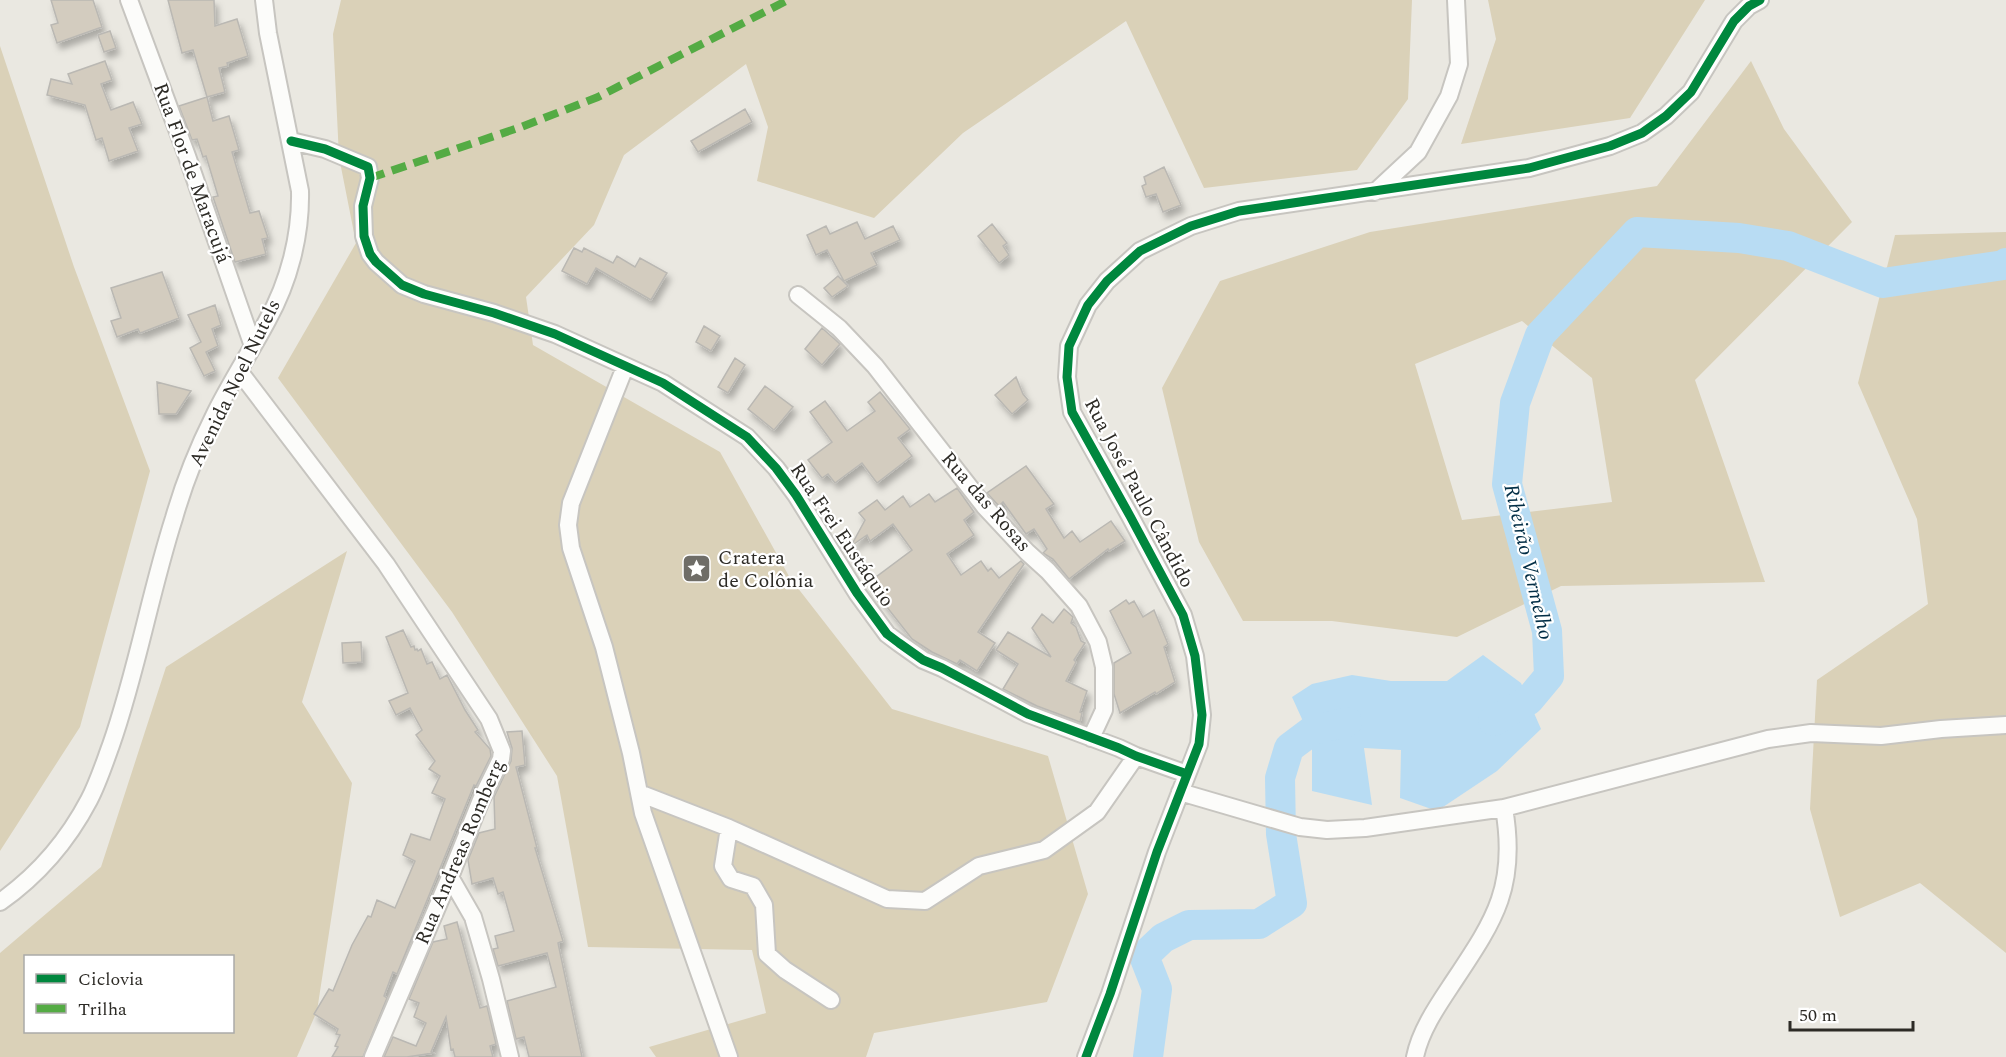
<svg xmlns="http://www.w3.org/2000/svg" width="2006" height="1057" font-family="Spectral,serif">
<defs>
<filter id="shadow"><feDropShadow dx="3.5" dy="6" stdDeviation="3" flood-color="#0004"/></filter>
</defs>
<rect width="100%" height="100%" fill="#eae8e1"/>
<path fill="#dad1b8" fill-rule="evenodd" d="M341,0H1412L1408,99L1357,170L1204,188L1126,21L963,133L874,218L757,181L768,127L746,64L624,155L594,225L526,297L533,345L720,452L790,578L892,709L1048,756L1088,894L1047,1002L874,1033L866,1057H656L649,1047L766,1013L752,950L588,947L557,776L452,612L278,378L356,243L339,157L333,34Z
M1488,0H1705L1630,118L1461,144L1496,39Z
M0,46L74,267L150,471L80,727L0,851Z
M1751,61L1784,129L1852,222L1695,380L1765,582L1561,586L1457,637L1332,621H1243L1199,542L1162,388L1220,281L1370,232L1657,186ZM1522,321L1592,378L1612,502L1462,520L1415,364Z
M2006,232V953L1920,883L1840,917L1810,809L1817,680L1928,604L1917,519L1858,383L1895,235Z
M347,551L302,702L352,783L317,1011L297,1057H0V953L101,867L166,667ZM26,956H232V1032H26Z"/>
<path fill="#b8dcf3" d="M1483,655L1521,683L1541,729L1497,771L1437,811L1400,798L1401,750L1364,748L1372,805L1312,791V741L1292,697L1312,684L1352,675L1391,681H1447Z"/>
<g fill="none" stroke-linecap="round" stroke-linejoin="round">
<path stroke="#b8dcf3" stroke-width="30" d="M1493,721L1529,700L1549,676L1547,631L1507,484L1515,403L1540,335L1637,232L1739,238L1788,246L1883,283L2004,265L2006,263
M1148,1057L1157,989L1144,956L1163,938L1189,925L1259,924L1292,903L1281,834L1280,778L1289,748L1313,730L1347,722"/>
</g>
<path fill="#d3ccbf" stroke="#bab8b3" stroke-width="1.5" filter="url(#shadow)" d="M51,0H93L102,27L57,43L51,25L58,23Z
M168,0H214L215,26L237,19L248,56L227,63L228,66L219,68L225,92L207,97L193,50L182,53Z
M110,31L116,48L104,52L98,35Z
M105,61L112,80L101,84L111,110L133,102L142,124L129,128L138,151L109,161L102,138L96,140L85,105L47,95L51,79L72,84L68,74Z
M207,97L213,121L229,116L239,150L232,152L250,213L259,211L268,238L262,239L266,254L235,262L213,197L218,196L206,156L203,157L197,139L192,140L179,106Z
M745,109L752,122L698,152L691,141Z
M1164,167L1181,205L1163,212L1156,194L1146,197L1142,186L1146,184L1144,177Z
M857,222L865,239L893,226L900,240L871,253L877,265L844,281L827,250L816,255L807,235L826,226L830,234Z
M992,224L1007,243L1003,246L1009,255L999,263L978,236Z
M574,248L582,252L584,248L613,263L617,256L635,267L640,258L667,273L651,300L596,268L587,284L562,271Z
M162,272L179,318L143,332L140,333L138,329L117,337L111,321L121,318L111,288Z
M838,276L848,286L832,297L824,288Z
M215,305L221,325L212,329L218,346L206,352L215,371L204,376L190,348L201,342L188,315Z
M704,326L720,336L711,351L696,342Z
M822,328L840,344L822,365L805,349Z
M735,358L745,365L728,393L718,387Z
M1016,377L1023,394L1028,400L1012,414L995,395Z
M157,382L191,391L176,414H159Z
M765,386L793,407L774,430L748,409Z
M880,392L910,429L898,438L912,456L877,483L862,463L835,483L828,474L822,478L808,460L832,442L810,412L825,401L847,431L875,411L868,402Z
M1026,466L1054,504L1046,509L1064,538L1072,531L1080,542L1111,521L1125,541L1109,551L1108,549L1069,579L1053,559L1043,553L1047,549L1034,529L1026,534L1003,502L999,506L987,493Z
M957,488L974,512L964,520L974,535L947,554L961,575L981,561L988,571L991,568L999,578L1021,561L1024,564L978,632L995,643L977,671L960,660L957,664L932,652L912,639L868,583L912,550L893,524L870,541L867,535L851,546L865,520L859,513L877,500L885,510L903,496L910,507L929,494L935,502Z
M1126,600L1129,604L1134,601L1143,617L1154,610L1168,644L1164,647L1175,682L1156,694L1155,692L1120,713L1114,694V663L1131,653L1110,611Z
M1064,609L1073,617L1071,623L1076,627L1081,641L1085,643L1074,660L1076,662L1066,681L1087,691L1080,712L1082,713L1080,722L1037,706L1003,689L1018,664L996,650L1008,632L1051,657L1032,628L1042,614L1053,623Z
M403,630L411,647L414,646L415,650L417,649L418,651L421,649L427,664L432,662L440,679L447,675L465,710L478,730L475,732L490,749L491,756L476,786L474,785L397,974L393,972L384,996L387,998L363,1057H332L338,1047L335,1046L340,1035L336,1034L338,1029L314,1014L329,989L333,991L352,945L368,916L371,917L377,900L395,908L415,861L403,855L411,834L430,840L445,799L432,793L440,776L429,769L435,761L416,735L422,730L410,708L396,715L389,701L408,693L386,637Z
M361,642L362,662L343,663L342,643Z
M522,731L525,765L516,767L537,848H535L563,941L558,943L582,1057H529L524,1037L516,1039L507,1001L556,987L547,953L498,966L493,949L498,948L495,936L514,931L503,892L498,894L493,878L472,884L468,860L479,833L495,829L494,797L511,761L512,748L507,732Z
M457,922L480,1008L487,1006L496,1044L490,1046L493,1057H455L453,1049L451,1050L446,1017L431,1052L433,1053L407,1057H384L393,1037L416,1046L426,1023L414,1017L419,1003L409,999L433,942L447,939L444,926Z"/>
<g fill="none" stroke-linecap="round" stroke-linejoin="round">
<defs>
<path id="minor" d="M129,0L187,156L253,346
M291,141L325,149L368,167L370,178L363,206L364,236L370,254L376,262L402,285L424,294L494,313L555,334L663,383L694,403L747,437L776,468L796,495L857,593L887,634L899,643L923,660L942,668L1028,714L1119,748L1136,756L1187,774
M1375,192L1418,152L1449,96L1459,64L1456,0
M798,295L839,328L875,366L985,507L1027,552L1048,571L1079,606L1098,642L1104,667V710L1091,738
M625,367L571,503L568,525L571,548L604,647L631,753L643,813L729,1057
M239,371L386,564L489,719L502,751L501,759L481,800L450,877L373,1057
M1180,792L1300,827L1327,830L1365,828L1504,808L1768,739L1811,733L1881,736L1941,729L2006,725
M639,793L729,828
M450,877L473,917L491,979L510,1057
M0,902C37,876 68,840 89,800C98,783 104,764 111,745C137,671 150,593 174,518C184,483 198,448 214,416C230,383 250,353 267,321C289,282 301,235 300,191L268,33L264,0
M831,1000L785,970L767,954L764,905L753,886L731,879L723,866L729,828L887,899L925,901L979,866L1044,850L1097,812L1136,756
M1086,1057L1110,994L1157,852L1199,744L1202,715L1195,656L1183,615L1130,516L1072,412L1067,377L1069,346L1088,305L1107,281L1140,251L1191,226L1239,211L1529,168L1610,146L1642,133L1666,116L1691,92L1734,21L1749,6L1760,0
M1415,1057C1420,1032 1436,1008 1450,987C1493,922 1518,889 1504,808"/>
</defs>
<use href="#minor" stroke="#c7c5c0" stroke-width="20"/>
<use href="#minor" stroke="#fcfcfa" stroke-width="16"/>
<path stroke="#54ab44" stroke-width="8" stroke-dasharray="15 8" stroke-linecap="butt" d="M370,178L521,127L598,97L788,0"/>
<defs>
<path id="cycleway" d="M291,141L325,149L368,167L370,178L363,206L364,236L370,254L376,262L402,285L424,294L494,313L555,334L663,383L694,403L747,437L776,468L796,495L857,593L887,634L899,643L923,660L942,668L1028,714L1119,748L1136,756L1187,774
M1086,1057L1110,994L1157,852L1199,744L1202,715L1195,656L1183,615L1130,516L1072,412L1067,377L1069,346L1088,305L1107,281L1140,251L1191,226L1239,211L1529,168L1610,146L1642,133L1666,116L1691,92L1734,21L1749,6L1760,0"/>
</defs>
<use href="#cycleway" stroke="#fff" stroke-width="13"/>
<use href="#cycleway" stroke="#00873e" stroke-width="9"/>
</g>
<defs>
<symbol id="sight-square" viewBox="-11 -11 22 22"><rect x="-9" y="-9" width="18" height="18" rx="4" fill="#6f6d67" stroke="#fff"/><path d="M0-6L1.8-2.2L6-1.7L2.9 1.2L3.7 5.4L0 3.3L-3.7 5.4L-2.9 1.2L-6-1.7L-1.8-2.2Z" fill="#fff"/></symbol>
</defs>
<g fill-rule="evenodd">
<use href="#sight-square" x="680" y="552" width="33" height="33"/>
</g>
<g text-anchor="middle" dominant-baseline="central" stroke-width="4.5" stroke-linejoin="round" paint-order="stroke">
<g font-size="20" fill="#2d2b26" stroke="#fff">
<text transform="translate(192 173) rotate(70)">Rua Flor de Maracujá</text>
<text transform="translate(235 383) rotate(-64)">Avenida Noel Nutels</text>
<text transform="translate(1139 493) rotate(62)">Rua José Paulo Cândido</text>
<text transform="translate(986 502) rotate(49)">Rua das Rosas</text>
<text transform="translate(842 535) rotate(56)">Rua Frei Eustáquio</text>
<text transform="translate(460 852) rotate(-67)">Rua Andreas Romberg</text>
</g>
<g font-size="20" fill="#2d2b26" stroke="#fff" text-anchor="start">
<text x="718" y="558">Cratera<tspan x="718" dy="23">de Colônia</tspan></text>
</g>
<g font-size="21" font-style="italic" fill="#022e46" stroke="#fff">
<text transform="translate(1528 562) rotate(77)">Ribeirão Vermelho</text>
</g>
</g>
<rect x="24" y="955" width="210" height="78" fill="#ffffff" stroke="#abaaa8" stroke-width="1.5"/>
<rect x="36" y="974" width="30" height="9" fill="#00873e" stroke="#abaaa8" stroke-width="1.5"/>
<text x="78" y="985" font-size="18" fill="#2d2b26">Ciclovia</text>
<rect x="36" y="1004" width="30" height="9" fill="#54ab44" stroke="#abaaa8" stroke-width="1.5"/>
<text x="78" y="1015" font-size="18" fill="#2d2b26">Trilha</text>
<path d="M1790 1021v9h123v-9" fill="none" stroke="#2d2b26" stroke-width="3"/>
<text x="1799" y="1021" font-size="18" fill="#2d2b26" stroke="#ffffff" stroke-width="4.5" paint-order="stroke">50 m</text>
</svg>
